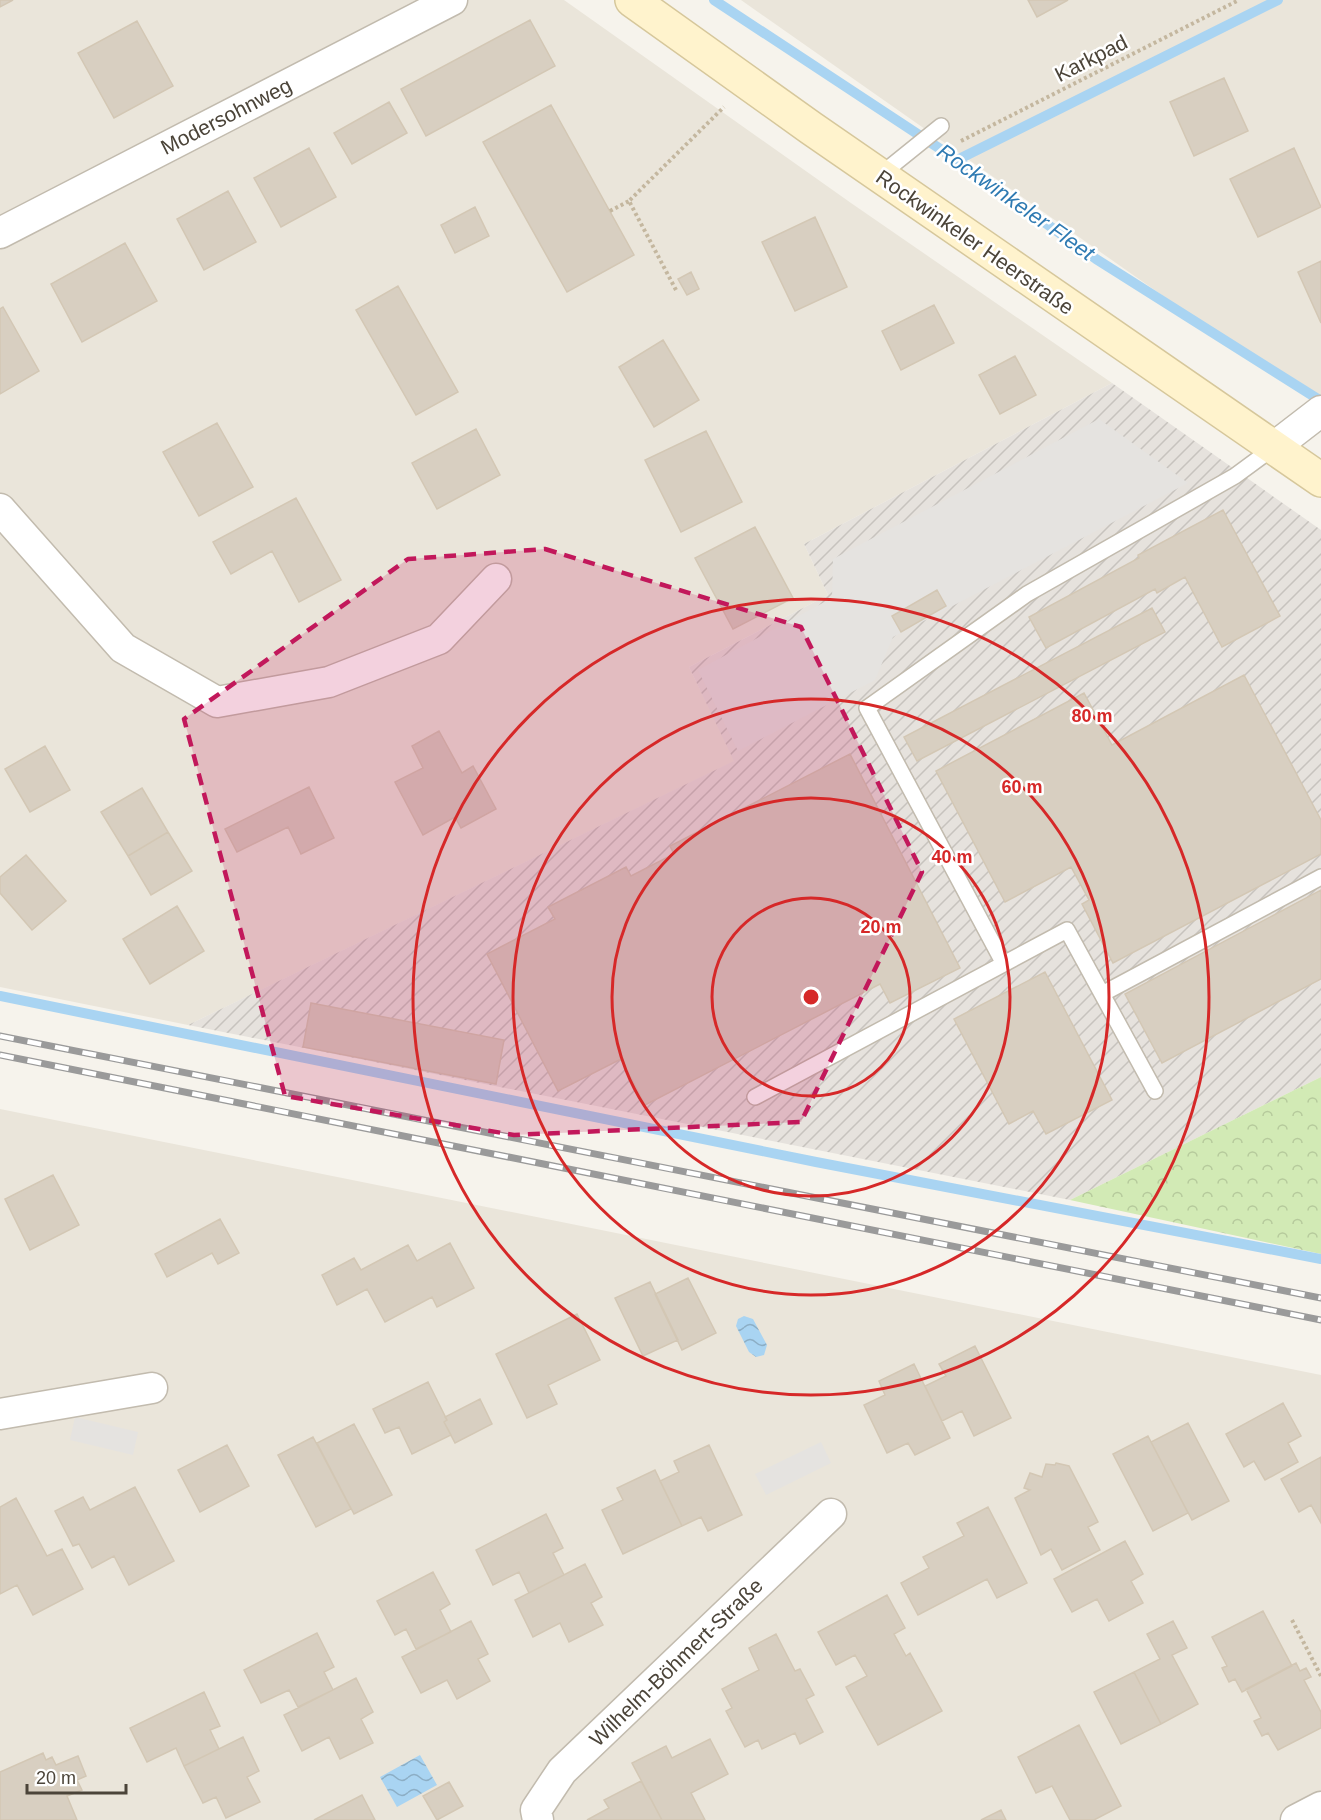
<svg xmlns="http://www.w3.org/2000/svg" width="1321" height="1820" font-family="Arial,sans-serif">
<defs>
<pattern id="industrial-furrows" width="10" height="10" patternUnits="userSpaceOnUse" patternTransform="scale(1.5)"><rect width="10" height="10" fill="#e6e2dd"/><path d="M-1 1l2-2M0 10L10 0M9 11l2-2" fill="none" stroke="#c7c3be"/></pattern>
<pattern id="forest-crowns" width="20" height="18" patternUnits="userSpaceOnUse" patternTransform="scale(1.5)"><rect width="20" height="18" fill="#d2eab5"/><path d="M2 6a3 3 0 1 1 6 0M12 15a3 3 0 1 1 6 0" fill="none" stroke="#b6ca9c"/></pattern>
<pattern id="water-waves" width="16" height="10" patternUnits="userSpaceOnUse" patternTransform="scale(1.5)"><rect width="16" height="10" fill="#a9d4f2"/><path d="M0 5q4-4 8 0t8 0" fill="none" stroke="#8caec5"/></pattern>
</defs>
<rect width="100%" height="100%" fill="#f6f3ec"/>
<path fill="#eae5da" d="M0,0H564L851,203L1112,383L804,544L828,595L689,667L735,761L188,1025L0,987Z
M741,0H1321V406L1146,284Z
M0,1109L1321,1375V1820H0Z"/>
<path fill="url(#industrial-furrows)" d="M1112,383L1321,530V1077L1070,1200L188,1025L734,761L689,667L828,595L804,544Z"/>
<path fill="url(#forest-crowns)" d="M1321,1077V1254L1070,1200Z"/>
<path fill="#e5e3e0" d="M1099,419L1188,483L893,637L875,680L738,751L698,670L832,598L833,559Z
M75,1417L138,1432L133,1455L70,1440Z
M821,1442L831,1463L766,1495L755,1474Z"/>
<path fill="url(#water-waves)" d="M744,1316L753,1319L767,1345L764,1355L756,1357L749,1352L736,1326L738,1319Z
M420,1755L437,1785L397,1807L380,1777Z"/>
<g fill="none" stroke-linecap="round" stroke-linejoin="round">
<path stroke="#a9d4f2" stroke-width="10" d="M714,0L957,160L1096,259L1321,401
M957,160L1278,0
M0,996L816,1162L1321,1259"/>
</g>
<path fill="#d8cfc1" stroke="#d3c7b4" stroke-width="1.5" d="M0,0H13L0,7Z
M1028,0H1068L1037,17Z
M530,20L555,66L426,136L401,89Z
M137,21L173,86L114,118L78,53Z
M1224,78L1248,131L1194,156L1170,102Z
M389,102L407,133L352,164L334,133Z
M551,105L634,255L567,292L483,142Z
M309,148L336,197L281,227L254,178Z
M1294,148L1321,207L1258,237L1230,179Z
M228,191L256,242L204,270L177,219Z
M475,207L489,236L455,253L441,225Z
M815,217L847,287L795,311L762,242Z
M125,243L157,301L82,342L51,284Z
M1321,261V323L1298,272Z
M691,272L699,289L687,295L678,279Z
M398,286L458,392L416,415L356,310Z
M934,305L954,343L901,370L882,331Z
M3,307L39,371L0,394V309Z
M663,340L699,400L654,427L619,367Z
M1015,356L1036,395L1000,414L979,375Z
M217,423L253,487L199,516L163,452Z
M476,429L500,475L437,509L412,463Z
M706,431L742,502L681,532L645,460Z
M296,498L341,580L299,602L272,551L231,574L213,542Z
M1223,510L1280,616L1222,647L1185,577L1157,593L1155,589L1046,648L1029,617L1139,558L1138,555Z
M755,527L793,598L733,629L695,558Z
M937,590L946,606L901,632L892,616Z
M1152,608L1165,632L917,761L904,737Z
M1244,675L1321,820V854L1113,963L1082,904L1089,900L1071,867L1005,902L936,771L1084,693L1112,745Z
M439,731L462,773L473,766L496,809L461,828L455,817L423,835L395,782L423,768L412,746Z
M45,746L70,790L30,812L5,769Z
M850,754L960,968L890,1003L880,984L645,1105L621,1059L558,1091L487,954L555,919L548,907L626,867L631,876L674,854L670,846Z
M309,787L334,838L301,854L288,827L237,852L225,829Z
M142,788L168,832L128,856L101,812Z
M168,832L192,871L151,895L128,856Z
M26,855L66,901L32,930L0,893V877Z
M1321,890V979L1162,1063L1125,994Z
M177,906L204,951L150,984L123,939Z
M1045,972L1112,1100L1046,1134L1033,1111L1009,1124L954,1019Z
M311,1003L504,1040L496,1084L303,1047Z
M53,1175L79,1225L30,1250L5,1199Z
M220,1219L239,1253L218,1264L212,1253L167,1277L155,1254Z
M450,1243L474,1288L437,1307L432,1297L385,1322L367,1289L337,1305L322,1275L354,1258L361,1270L408,1245L417,1261Z
M688,1278L716,1333L682,1350L655,1294Z
M650,1282L678,1340L643,1356L615,1298Z
M577,1314L600,1360L548,1385L557,1404L527,1418L496,1354Z
M975,1346L1011,1418L974,1436L962,1411L942,1421L925,1386L946,1376L939,1364Z
M914,1364L950,1438L915,1455L908,1443L887,1453L864,1405L885,1395L879,1381Z
M428,1382L447,1420L444,1422L451,1435L412,1454L399,1427L385,1433L373,1409Z
M480,1399L492,1424L455,1443L444,1422L447,1420L445,1417Z
M1283,1403L1301,1436L1288,1443L1298,1462L1265,1480L1254,1461L1244,1467L1226,1434Z
M1188,1423L1229,1501L1192,1520L1151,1442Z
M354,1424L392,1495L354,1514L317,1443Z
M1148,1436L1188,1513L1153,1531L1113,1454Z
M313,1437L351,1509L316,1527L278,1455Z
M227,1445L249,1486L200,1512L178,1470Z
M709,1445L742,1515L708,1531L701,1517L682,1526L660,1481L679,1472L674,1461Z
M1321,1457V1523L1311,1505L1299,1512L1281,1479Z
M1056,1463L1069,1466L1098,1522L1088,1527L1100,1550L1062,1570L1051,1549L1041,1555L1015,1498L1030,1490L1024,1488L1030,1473L1042,1477L1046,1464L1055,1465Z
M655,1470L682,1526L623,1554L602,1510L623,1500L617,1488Z
M135,1487L174,1561L129,1585L114,1556L92,1568L79,1544L73,1546L55,1511L83,1497L90,1510Z
M16,1498L47,1556L62,1549L83,1589L33,1615L17,1585L0,1594V1507Z
M988,1507L1027,1583L997,1598L987,1579L918,1615L901,1583L929,1568L923,1557L964,1536L957,1523Z
M546,1514L563,1548L553,1553L564,1575L529,1593L519,1572L493,1585L476,1550Z
M1125,1541L1143,1574L1131,1581L1143,1603L1109,1621L1097,1599L1072,1612L1054,1579Z
M585,1564L602,1597L591,1603L603,1625L569,1642L560,1623L533,1637L515,1600Z
M433,1572L450,1604L440,1610L451,1632L416,1649L406,1629L395,1635L377,1601Z
M887,1595L905,1628L894,1634L906,1656L910,1653L942,1711L878,1745L846,1687L867,1676L855,1655L836,1665L818,1632Z
M1263,1611L1292,1666L1242,1692L1235,1679L1229,1682L1222,1668L1227,1666L1212,1637Z
M471,1621L488,1654L478,1659L490,1681L457,1699L447,1680L421,1693L402,1657Z
M1173,1621L1187,1648L1172,1655L1198,1704L1161,1724L1134,1672L1160,1659L1147,1634Z
M317,1633L334,1667L324,1672L333,1690L298,1707L289,1690L261,1703L244,1670Z
M776,1634L795,1671L800,1669L814,1695L806,1699L823,1732L800,1744L795,1733L762,1749L758,1740L745,1747L726,1711L732,1708L722,1689L759,1670L749,1648Z
M1296,1663L1300,1671L1306,1668L1311,1677L1304,1680L1321,1712V1728L1278,1750L1268,1733L1262,1736L1254,1721L1261,1718L1246,1689Z
M1134,1672L1161,1724L1121,1744L1094,1692Z
M356,1678L373,1712L361,1719L373,1743L340,1759L329,1737L302,1751L284,1715Z
M204,1692L220,1726L210,1730L219,1749L184,1766L176,1748L147,1762L130,1728Z
M1079,1725L1121,1806L1094,1820H1070L1052,1786L1036,1793L1018,1757Z
M243,1737L259,1771L247,1777L260,1802L226,1818L216,1797L203,1803L184,1766Z
M710,1739L728,1774L691,1793L705,1820H662L632,1763L666,1746L672,1758Z
M43,1753L46,1760L52,1757L56,1765L78,1756L86,1776L77,1780L82,1790L67,1796L77,1820H0V1772Z
M641,1781L662,1820H587L609,1808L604,1800Z
M449,1782L463,1806L437,1820L423,1796Z
M362,1795L375,1820H314Z
M1001,1810L1006,1820H981Z"/>
<g fill="none" stroke-linecap="round" stroke-linejoin="round">
<defs>
<path id="service" d="M879,176L941,126
M1004,964L867,708L1027,594L1235,476L1273,448
M1102,994L1321,877
M755,1097L1067,930L1155,1091"/>
<path id="minor" d="M0,233L452,0
M1273,448L1321,411
M0,509L123,648L217,702L329,682L439,639L496,579
M0,1414L152,1388
M538,1820L536,1810L562,1771L831,1514
M1296,1820L1321,1807"/>
<path id="secondary" d="M632,0L811,128L1321,480"/>
</defs>
<use href="#service" stroke="#c2bbae" stroke-width="18"/>
<use href="#minor" stroke="#c2bbae" stroke-width="33"/>
<use href="#secondary" stroke="#d6c79b" stroke-width="36"/>
<path stroke="#c4b79f" stroke-width="4" stroke-dasharray="3 3" stroke-linecap="butt" d="M961,141L1239,0
M610,211L629,201
M676,290L629,201L724,107
M1292,1620L1321,1676"/>
<use href="#service" stroke="#fff" stroke-width="15"/>
<use href="#minor" stroke="#fff" stroke-width="30"/>
<use href="#secondary" stroke="#fff3cd" stroke-width="33"/>
<defs>
<path id="rail" d="M0,1036L1321,1298
M0,1055L1321,1320"/>
</defs>
<use href="#rail" stroke="#9a9a9a" stroke-width="7"/>
<use href="#rail" stroke="#fff" stroke-width="4.5" stroke-dasharray="14" stroke-linecap="butt"/>
</g>
<path fill="#c2185b" fill-opacity="0.2" stroke="#c2185b" stroke-width="4.5" stroke-dasharray="12 8" stroke-linejoin="round" d="M545,549L801,627L922,872L801,1122L514,1135L285,1096L184,719L408,559Z"/>
<g fill="none" stroke="#d62828" stroke-width="3">
<circle cx="811" cy="997" r="99"/>
<circle cx="811" cy="997" r="199"/>
<circle cx="811" cy="997" r="298"/>
<circle cx="811" cy="997" r="398"/>
</g>
<g text-anchor="middle" dominant-baseline="central" stroke-width="5" stroke-linejoin="round" paint-order="stroke">
<g font-size="21" fill="#4b4439" stroke="#fff">
<text transform="translate(1091 58) rotate(-27)">Karkpad</text>
<text transform="translate(226 116) rotate(-27)">Modersohnweg</text>
<text transform="translate(975 242) rotate(35)">Rockwinkeler Heerstraße</text>
<text transform="translate(676 1662) rotate(-44)">Wilhelm-Böhmert-Straße</text>
</g>
<g font-size="22" font-style="italic" fill="#2e7ab2" stroke="#fff">
<text transform="translate(1016 202) rotate(35)">Rockwinkeler Fleet</text>
</g>
</g>
<circle cx="811" cy="997" r="9" fill="#d62828" stroke="#fff" stroke-width="3"/>
<g font-size="18" text-anchor="middle" font-weight="bold" fill="#d62828" stroke="#fff" stroke-width="5" stroke-linejoin="round" paint-order="stroke">
<text x="1092" y="722">80 m</text>
<text x="1022" y="793">60 m</text>
<text x="952" y="863">40 m</text>
<text x="881" y="933">20 m</text>
</g>
<path d="M27 1784v9h99v-9" fill="none" stroke="#4b4439" stroke-width="3"/>
<text x="36" y="1784" font-size="18" fill="#4b4439" stroke="#ffffff" stroke-width="4.5" paint-order="stroke">20 m</text>
</svg>
